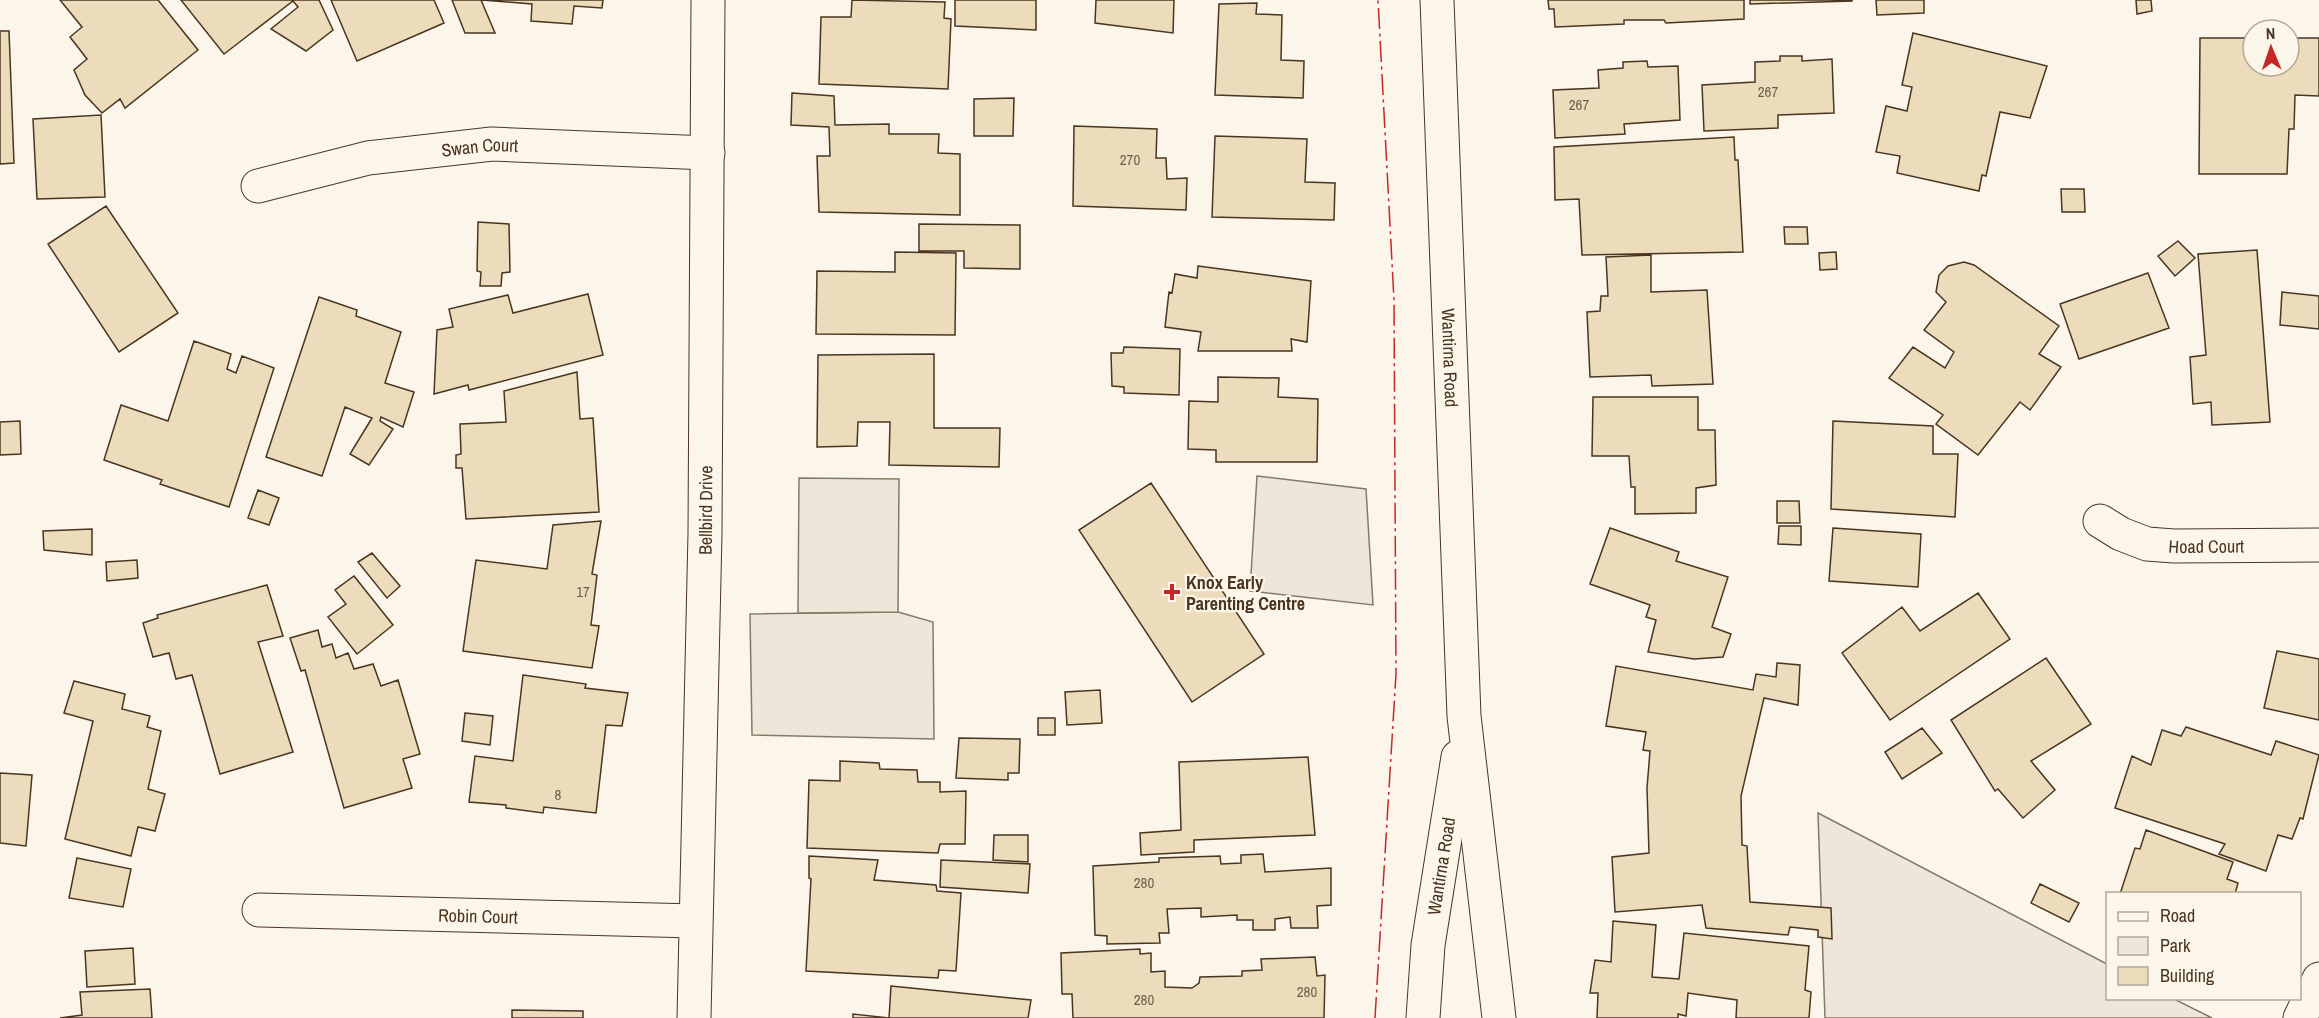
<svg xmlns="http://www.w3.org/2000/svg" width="2319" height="1018" font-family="'Archivo Narrow',sans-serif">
<rect width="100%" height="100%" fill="#fbf6e9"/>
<path fill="#ede6d9" stroke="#887966" stroke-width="1.5" d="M898,612L933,622L934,739L752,735L750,614Z
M1818,813L2107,964L2108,998L2174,999L2212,1018H1825Z"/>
<path fill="#ede7d9" stroke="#887966" stroke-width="1.5" d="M1257,476L1366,489L1373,605L1250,591Z
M799,478L899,479L898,612L798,613Z"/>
<path fill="#ecdcbc" stroke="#4a3520" stroke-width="1.5" d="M60,0H158L198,50L125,108L120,99L102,113L85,95L74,70L87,59L70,37L82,27Z
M181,0H319L333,30L306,51L271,29L298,7L293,1L224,54Z
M331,0H434L444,23L357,61Z
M452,0H481L495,33H465Z
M482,0H603L602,8L574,6L572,24L531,21L532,4Z
M852,0L945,2L944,18L951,19L948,89L819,84L821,17H851Z
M955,0H1036V30L955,26Z
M1096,0H1174L1173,33L1095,23Z
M1548,0H1744V19L1666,23L1664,20H1624V24L1555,27L1554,9H1549Z
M1750,0H1852V1L1750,4Z
M1876,0H1924V13L1877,15Z
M2136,0H2151L2152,11L2137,14Z
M1257,3L1256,14L1282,15L1281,60L1304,61L1303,98L1215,95L1219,4Z
M0,31H9L14,163L0,164Z
M1913,33L2047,66L2030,118L2000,112L1986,176L1982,175L1979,191L1897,173L1900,156L1876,152L1886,106L1907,111L1912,87L1902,85Z
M2200,38H2253V66H2289V38H2319V96L2295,95L2294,129H2289L2287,174H2199Z
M1780,56H1802V61L1832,59L1834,113L1778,115V128L1704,131L1702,85L1755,82V62L1780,61Z
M1647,61L1648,67L1678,66L1680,120L1624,124L1625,134L1555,138L1553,90L1599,88L1598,70L1623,68V62Z
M792,93L834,96L835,125L889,124V134H939L938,153L960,154V215L819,212L817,156H830L829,127L791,125Z
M1014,98L1013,136H974V99Z
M101,115L105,197L37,199L33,119Z
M1074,126L1157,129L1156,158H1166L1167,179L1187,178L1186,210L1073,206Z
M1215,136L1307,139L1305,182L1335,183L1334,220L1212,217Z
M1734,137L1735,160H1738L1743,252L1582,255L1579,199L1555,200L1554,147Z
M2061,189H2084L2085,212H2062Z
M106,206L178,313L119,352L48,244Z
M478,222L509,224L510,272L502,273L501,286H480L481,272L477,271Z
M919,224L1020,225V269L964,268V251H919Z
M1784,227H1807L1808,244H1785Z
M2178,241L2195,258L2175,276L2158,256Z
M2257,250L2270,422L2212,425L2211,402L2193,404L2190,357L2206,355L2198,254Z
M895,252L956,253L955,335L816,334L817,271L895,272Z
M1836,252L1837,269L1820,270L1819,253Z
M1651,255V292L1707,290L1713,384L1652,386L1651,375L1590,377L1587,312L1600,311L1601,296H1608L1606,257Z
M1964,262L1974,265L2059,326L2039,354L2061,367L2030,410L2020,402L1978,455L1936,424L1943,415L1889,378L1913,347L1945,368L1954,352L1924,330L1946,302L1936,292L1939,275L1948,266Z
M1198,266L1311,281L1307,342L1291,339L1292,351H1198L1201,332L1165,327L1169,292L1172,293L1175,274L1197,278Z
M2148,273L2169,328L2079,359L2060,304Z
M2282,292L2319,296V329L2280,325Z
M588,294L603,355L469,390L468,385L434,394L437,330L453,327L449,309L508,295L513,313Z
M319,297L357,310L356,316L401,332L385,383L414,392L403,427L381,417L380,421L393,429L369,465L350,454L372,418L345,407L322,476L266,457Z
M194,341L231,354L227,369L236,373L242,356L274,368L229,507L160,484L162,480L104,460L121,405L168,421Z
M1124,347L1180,349L1179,395L1124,393V387L1112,386L1111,353H1123Z
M934,354V428H1000L999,467L889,465L890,422H858L857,446L817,447L818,355Z
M577,372L580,419L593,418L599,512L466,519L462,468H456V455L461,454L460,424L506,422L504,391Z
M1218,377L1279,378L1278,397L1318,399L1317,462H1216V450L1188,449L1189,401L1218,402Z
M1593,397H1698V430H1715L1716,485L1696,488V513L1635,514V487H1631L1629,456H1592Z
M20,421L21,454L0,455V422Z
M1833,421L1933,426V454H1958L1955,517L1831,509Z
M1151,483L1264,654L1192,702L1079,530Z
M258,490L279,498L269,525L248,518Z
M1777,501H1799L1800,523H1777Z
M601,521L592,574L597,575L591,625L599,626L592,668L463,651L476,560L547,569L553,525Z
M1779,526H1801V545L1778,544Z
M1610,528L1679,552L1676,561L1728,577L1712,627L1731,634L1723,657L1694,659L1648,652L1656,620L1646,617L1650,605L1590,584Z
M1833,528L1921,534L1918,587L1829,581Z
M92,529V555L44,550L43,531Z
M372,553L400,586L387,598L358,562Z
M137,560L138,578L107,581L106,562Z
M354,576L393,625L357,654L328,617L346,604L335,590Z
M267,585L283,636L258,642L293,752L220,774L192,675L176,679L169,653L153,657L143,623L158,618L157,615Z
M1978,593L2010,639L1890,720L1842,653L1902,607L1920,631Z
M318,630L322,647L332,644L336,658L348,653L354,669L373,664L381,686L398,680L420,754L403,759L412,788L344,808L305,670L301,671L290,638Z
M2277,651L2319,659V720L2264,708Z
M2046,658L2091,724L2031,761L2055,790L2023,818L1998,789L1995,791L1951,720Z
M1777,663L1800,665L1798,705L1764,698L1741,796L1742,845L1747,846L1750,902L1831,908L1832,939L1818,937V930L1790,927L1788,935L1706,928L1702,905L1615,912L1612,857L1649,853L1647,788L1650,751L1643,750L1646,732L1606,726L1616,666L1753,690L1756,674L1776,677Z
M523,675L586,684L585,688L628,693L622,726L606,725L596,813L544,807L543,813L506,808V805L469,802L475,756L513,761Z
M74,681L125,694L122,709L150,716L147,727L161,731L148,789L165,794L155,831L138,827L131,856L65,839L93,721L64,713Z
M1100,690L1102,723L1067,725L1065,692Z
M465,713L493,716L490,745L462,741Z
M1038,718H1055V735H1038Z
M2186,727L2271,755L2276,741L2319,755L2303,819L2300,818L2292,839L2278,835L2266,871L2219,854L2225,844L2115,808L2132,756L2151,765L2162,730L2181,736Z
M1922,728L1942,753L1902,779L1885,752Z
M959,738L1020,739L1019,773H1008V780L956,778Z
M1308,757L1315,835L1194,840V852L1141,855L1140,833L1181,830L1179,762Z
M840,761L879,763L880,769L917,770L918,782H940V792L966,791L965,844H940L938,853L807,848L809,780L840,781Z
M0,773L32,775L26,846L0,843Z
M2146,830L2233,862L2227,879L2238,883L2235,894H2120L2135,848L2140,849Z
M994,835H1028V862L993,860Z
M1263,854L1265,872L1331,868V905L1317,906L1318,928H1291L1290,917L1275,919V930H1253V920H1237V915L1201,917V908L1167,909L1169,933H1159L1160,943L1107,944V936L1095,935L1093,866L1159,862V858L1220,856L1221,864L1241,863V855Z
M809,856L878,860L874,880L936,885L937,891L961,893L956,971L939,970L938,978L806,971L811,879L809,878Z
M77,858L131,869L123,907L69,898Z
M941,860L1030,864L1028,893L940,887Z
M2040,884L2079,903L2069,922L2031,903Z
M1613,921L1656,925L1652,977L1679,979L1684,933L1809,946L1805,990L1811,992L1809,1018H1736L1737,1000L1688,993L1686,1016L1678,1014V1018H1597L1598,993H1590L1595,960L1611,962Z
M133,948L135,984L87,987L85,951Z
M1140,949V954L1151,953V972L1165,971V987L1192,988L1199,983L1200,977L1242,976V971L1262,970L1261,959L1315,957L1317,976L1325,975L1324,1018H1073L1072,994H1062L1061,953Z
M891,986L1031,1000L1028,1018H853V1014L889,1018Z
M150,989L152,1018H60L82,1015L80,992Z
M512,1010L583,1011V1018H512Z"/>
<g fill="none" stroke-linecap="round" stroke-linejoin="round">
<defs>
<g id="minor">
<path id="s1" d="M258,186L368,158L492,144L708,153"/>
<path id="s2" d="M2100,521L2121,534L2147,544L2174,546L2319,545"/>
<path id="s3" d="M259,910L695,921"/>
<path id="s4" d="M694,1018L705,533L708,0"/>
<path d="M2300,1018L2319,979"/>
</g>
<g id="major">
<path id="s5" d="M1437,0L1464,716L1499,1018"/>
<path id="s6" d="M1423,1018L1428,945L1458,757"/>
</g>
</defs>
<use href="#minor" stroke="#4a3520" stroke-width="35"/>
<use href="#major" stroke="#4a3520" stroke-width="35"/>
<use href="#minor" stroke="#fbf6e9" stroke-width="33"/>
<use href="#major" stroke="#fbf6e9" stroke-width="33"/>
<path stroke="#c62828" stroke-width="1.5" stroke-dasharray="21 4.5 3 4.5" stroke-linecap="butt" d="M1375,1018L1396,674L1394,300L1378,0"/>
</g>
<path fill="#c62828" stroke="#fbf6e9" stroke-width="2" d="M1169 583h6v6h6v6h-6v6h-6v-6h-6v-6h6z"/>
<g text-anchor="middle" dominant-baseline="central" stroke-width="4.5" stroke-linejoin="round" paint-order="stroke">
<g font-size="15" fill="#725f47">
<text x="1768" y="91">267</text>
<text x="1579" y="104">267</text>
<text x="1130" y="159">270</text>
<text x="583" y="591">17</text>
<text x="558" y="794">8</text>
<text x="1144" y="882">280</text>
<text x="1307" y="991">280</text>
<text x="1144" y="999">280</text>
</g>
<g font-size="18" fill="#4a3520" stroke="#fbf6e9">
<text stroke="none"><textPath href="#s1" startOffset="226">Swan Court</textPath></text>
<text stroke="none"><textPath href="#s5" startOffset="358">Wantirna Road</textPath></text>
<text stroke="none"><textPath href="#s4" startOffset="508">Bellbird Drive</textPath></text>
<text stroke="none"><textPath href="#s2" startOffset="112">Hoad Court</textPath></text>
<text stroke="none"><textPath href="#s6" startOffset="153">Wantirna Road</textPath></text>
<text stroke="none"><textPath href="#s3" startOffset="219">Robin Court</textPath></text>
</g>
<g font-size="18" font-weight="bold" fill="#4a3520" stroke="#fbf6e9" text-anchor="start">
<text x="1186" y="582">Knox Early<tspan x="1186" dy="21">Parenting Centre</tspan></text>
</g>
</g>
<rect x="2106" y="892" width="195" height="108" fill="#fbf6e9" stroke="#b4a999" stroke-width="1.5"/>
<rect x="2118" y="912" width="30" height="9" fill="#fbf6e9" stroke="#b4a999" stroke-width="1.5"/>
<text x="2160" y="922" font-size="18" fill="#4a3520">Road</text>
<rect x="2118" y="937" width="30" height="18" fill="#ede6d9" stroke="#b4a999" stroke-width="1.5"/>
<text x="2160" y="952" font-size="18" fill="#4a3520">Park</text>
<rect x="2118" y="967" width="30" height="18" fill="#ecdcbc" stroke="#b4a999" stroke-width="1.5"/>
<text x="2160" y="982" font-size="18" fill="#4a3520">Building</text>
<g transform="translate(2271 48) rotate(358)"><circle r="28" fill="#fbf6e9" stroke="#b4a999" stroke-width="1.5"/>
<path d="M0-4.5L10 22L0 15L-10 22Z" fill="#c62828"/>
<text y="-9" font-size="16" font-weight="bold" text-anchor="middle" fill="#4a3520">N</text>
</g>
</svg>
